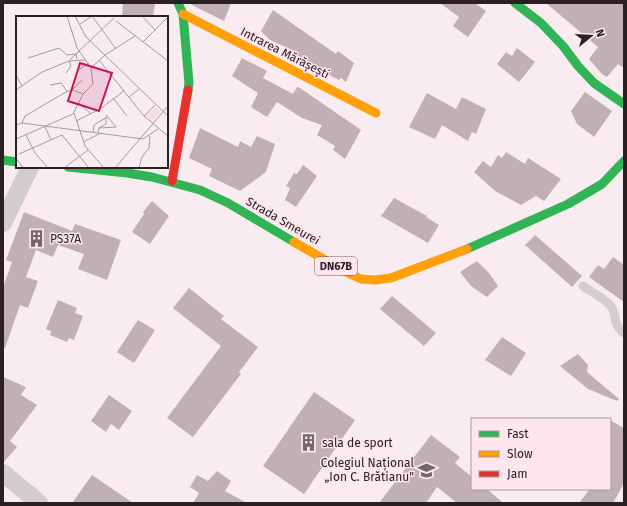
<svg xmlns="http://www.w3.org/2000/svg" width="627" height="506" font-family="'Fira Sans',sans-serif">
<rect width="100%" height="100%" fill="#f9ecf0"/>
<path fill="#c0b0b5" d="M123,3H155L153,17L122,16Z
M192,3H231L224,21L192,5Z
M440,3H475L486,11L468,37L453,26L459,17Z
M546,3H624V68L618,64L607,77L602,74L589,59L598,47Z
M273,10L336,54L338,51L354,63L346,82L341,78L339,80L304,62L291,53L292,50L270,40L261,31Z
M517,48L535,62L519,82L497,64L506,52L512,56Z
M242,58L267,71L263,78L293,94L297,87L300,88L361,130L345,159L333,150L335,146L317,135L322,125L302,118L277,102L267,117L251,107L258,93L232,76Z
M585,92L612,111L594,137L577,124L571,111Z
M427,93L456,109L462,97L486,109L476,134L472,132L468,141L442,125L435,139L409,127Z
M200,128L238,147L240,141L251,147L257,136L275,144L266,172L240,191L209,176L212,169L189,158Z
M506,152L525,164L528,158L561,179L544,201L536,196L521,205L495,191L474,172L483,161L491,167L498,155L502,158Z
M303,165L317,176L296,207L285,200L290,188L286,186L294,173L297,174Z
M394,198L427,216L426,217L439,225L428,243L381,216Z
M152,201L169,216L150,244L132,232L144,214L143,212Z
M24,212L72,231L75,224L121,240L107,280L78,269L84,254L58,245L53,257L36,250L26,277L38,281L28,308L20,305L5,348H3V288L12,262L6,260Z
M535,235L582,276L572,287L525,245Z
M613,257L624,265V302L589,277L598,265L604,269Z
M477,261L489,273L498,286L487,297L471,286L460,272Z
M189,288L224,316L221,319L258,347L239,372L241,374L193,437L167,418L221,346L173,308Z
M392,296L436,333L424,346L380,309Z
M58,300L77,308L75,313L83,316L74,340L69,338L67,342L50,335L51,331L46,329Z
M138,320L155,330L134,363L117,352Z
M502,337L526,353L511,376L485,360Z
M578,354L588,365L587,372L619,399L617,401L588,389L560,366Z
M3,377L26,387L21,395L37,405L10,441L17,447L3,463Z
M314,392L355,420L304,494L263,466Z
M109,395L132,411L119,430L111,424L106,432L91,421Z
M610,420L624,428V483L613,503H579L590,489H610Z
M431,435L460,457L455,463L472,477V489H487L503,503H457L437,487L426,503H379Z
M217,471L231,481L225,491L247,503H193L199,493L190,487L197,475L208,481Z
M92,475L133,503H72Z"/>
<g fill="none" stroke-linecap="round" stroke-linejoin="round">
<path stroke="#d2ced0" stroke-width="9" d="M583,286C590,291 608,300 612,308C617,318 613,325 624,333"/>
<path stroke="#d2ced0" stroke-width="18" d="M3,223L30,167
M3,473L39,503"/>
<path stroke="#30b455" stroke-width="9" d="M178,3L183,14L189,83L188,90
M515,3L541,23L563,46L578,66L594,83L624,104
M3,160L17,162
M68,167L127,173L152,177L200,190L228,203L294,242
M467,249L568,204L602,184L624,161"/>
<path stroke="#ff9f0a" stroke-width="9" d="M183,14L376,113
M294,242L346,272L361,279L375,280L391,278L467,249"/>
<path stroke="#e5322d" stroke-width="9" d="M172,181L188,90"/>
</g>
<defs>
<symbol id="building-bare" viewBox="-9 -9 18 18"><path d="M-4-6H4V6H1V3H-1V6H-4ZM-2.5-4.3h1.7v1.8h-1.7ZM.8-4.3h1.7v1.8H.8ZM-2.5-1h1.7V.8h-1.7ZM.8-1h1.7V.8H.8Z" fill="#73676b" stroke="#ffe6ed" stroke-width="2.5" paint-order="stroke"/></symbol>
<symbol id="school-bare" viewBox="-9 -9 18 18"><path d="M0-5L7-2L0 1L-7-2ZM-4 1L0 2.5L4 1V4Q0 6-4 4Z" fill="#73676b" stroke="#ffe6ed" stroke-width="2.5" paint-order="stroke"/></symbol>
</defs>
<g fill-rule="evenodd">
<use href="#building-bare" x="24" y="226" width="25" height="25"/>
<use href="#building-bare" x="296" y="430" width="25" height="25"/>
<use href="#school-bare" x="414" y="458" width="25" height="25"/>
</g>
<g text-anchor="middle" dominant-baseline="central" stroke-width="3" stroke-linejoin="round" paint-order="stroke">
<rect fill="#ffe6ed" stroke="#6b5b60" stroke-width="1" x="315" y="257" width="42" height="18" rx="3"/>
<g font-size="11" font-weight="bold" fill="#2b2024">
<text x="336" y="266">DN67B</text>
</g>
<g font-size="12" fill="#2b2024" stroke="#ffe6ed">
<text transform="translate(285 53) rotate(27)">Intrarea Mărășești</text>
<text transform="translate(283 221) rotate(30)">Strada Smeurei</text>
</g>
<g font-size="12" fill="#2b2024" stroke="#ffe6ed" text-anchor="start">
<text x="50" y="239">PS37A</text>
<text x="322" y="443">sala de sport</text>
<text x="414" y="463" text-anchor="end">Colegiul Național<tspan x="414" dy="14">„Ion C. Brătianu"</tspan></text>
</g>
</g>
<g transform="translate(16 16)">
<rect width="152" height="152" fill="#f9ecf0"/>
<path d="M139,91L144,96L136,106L129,99Z" fill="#f8dae3"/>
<path fill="none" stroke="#a79a9e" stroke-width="1" d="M59,0L70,21L152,100M76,0L100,33M126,0L139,14M100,5L152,45M63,9L76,0M127,26L152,1M63,35L98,2M89,39L119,20M12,42L43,32L51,39L60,38L61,43M83,44L128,100L152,120M75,52L89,39M62,54L73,47M50,57L55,50L53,45L70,44M0,59L6,70M34,69L45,67L51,75M0,74L26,56L53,45L63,35M56,74L66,64M113,81L123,73M97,82L111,100M63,87L75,98M58,97L69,130L88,152M128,100L139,89M60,105L84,93L108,75M6,107L9,100L50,76L56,74L67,78M0,109L6,107L127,123L142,113M29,111L35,124M83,112L90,108V102M77,116L78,109L91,101M82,117L83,112L100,111L90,99M10,119L19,137L32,152M0,123L57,98L67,78L77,68L75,52L61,32L51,0M67,126L85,117M3,138L46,119L73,152M0,142L7,152M48,152L72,134M99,152L152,90M123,152L126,141L133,132L134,120"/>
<path fill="#c2185b" fill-opacity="0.15" stroke="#c2185b" stroke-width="2" d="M64,47L96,57L83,95L52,85Z"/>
<rect width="152" height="152" fill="none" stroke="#2b2024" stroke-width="2"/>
</g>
<rect width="627" height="506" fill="none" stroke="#2b2024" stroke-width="8"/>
<rect x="471" y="418" width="140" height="72" fill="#ffe6ed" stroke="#aa979d"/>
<rect x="479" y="431" width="20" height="6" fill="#30b455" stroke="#aa979d"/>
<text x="507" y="438" font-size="12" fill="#2b2024">Fast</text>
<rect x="479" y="451" width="20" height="6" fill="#ff9f0a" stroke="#aa979d"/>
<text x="507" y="458" font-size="12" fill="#2b2024">Slow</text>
<rect x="479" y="471" width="20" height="6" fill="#e5322d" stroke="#aa979d"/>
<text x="507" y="478" font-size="12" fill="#2b2024">Jam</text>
<g transform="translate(591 36) rotate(72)" stroke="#ffe6ed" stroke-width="3" paint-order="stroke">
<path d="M0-3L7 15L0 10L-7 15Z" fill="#2b2024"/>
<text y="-6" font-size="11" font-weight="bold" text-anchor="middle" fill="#2b2024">N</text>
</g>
</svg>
